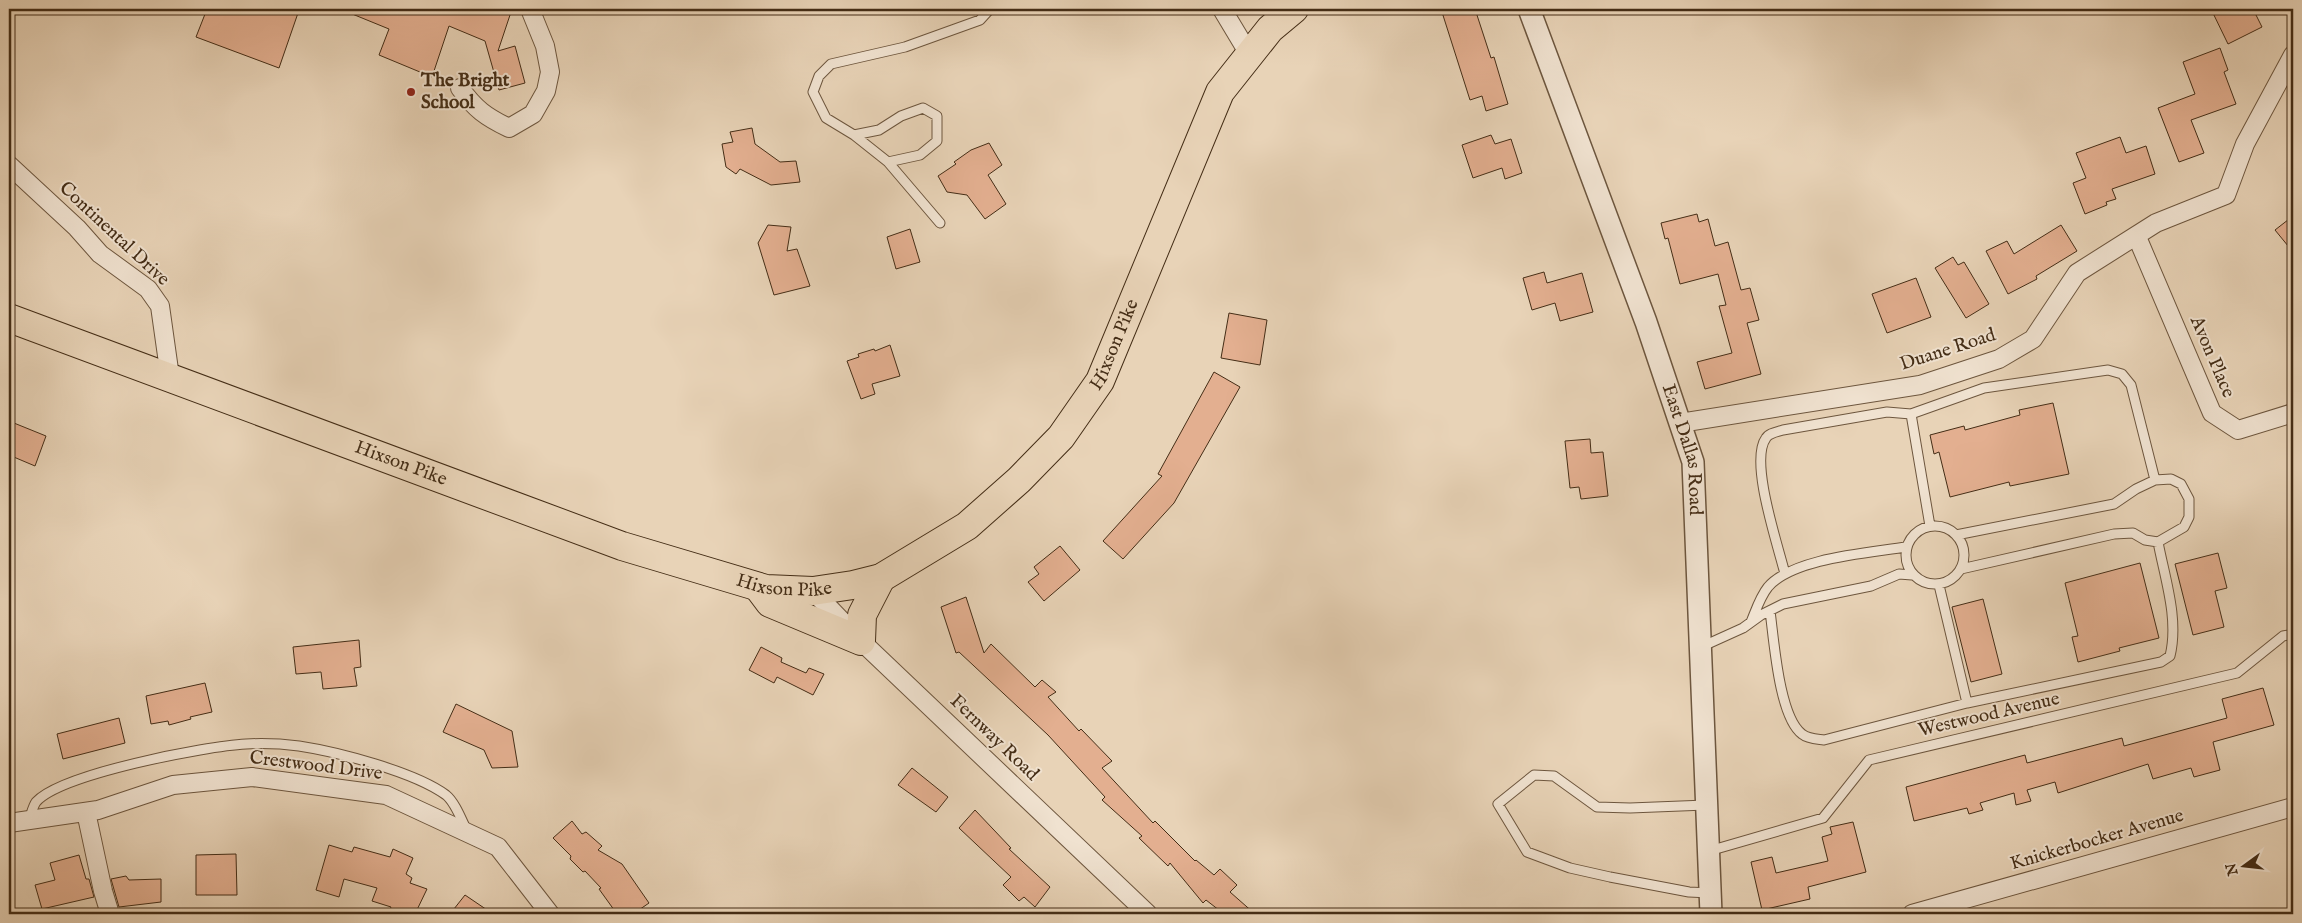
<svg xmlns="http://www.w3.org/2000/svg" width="2302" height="923" font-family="'IM FELL English',serif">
<rect width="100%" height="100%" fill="#e8d3b7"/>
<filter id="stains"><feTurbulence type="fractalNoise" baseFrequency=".004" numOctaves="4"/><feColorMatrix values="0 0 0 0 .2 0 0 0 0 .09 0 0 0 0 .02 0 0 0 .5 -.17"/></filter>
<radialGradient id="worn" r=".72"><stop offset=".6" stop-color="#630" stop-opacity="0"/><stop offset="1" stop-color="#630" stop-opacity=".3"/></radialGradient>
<path fill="#e3af90" stroke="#442d16" d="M207,9H288L298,13L279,68L196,37Z
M340,9H512L498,51L515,46L525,83L499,90L485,41L449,26L432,77L379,55L389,29Z
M1441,9H1475L1491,58L1494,57L1508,104L1486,111L1482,96L1470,100Z
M2211,9H2253L2262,27L2228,44Z
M2220,48L2228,70L2224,72L2236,104L2191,120L2204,153L2179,162L2158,108L2195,94L2183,62Z
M752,128L755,144L780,162L796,161L800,182L771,185L740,169L736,174L726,167L722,144L733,142L730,132Z
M1491,135L1495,144L1511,139L1522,173L1505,179L1502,168L1473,178L1462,145Z
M2120,137L2126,153L2146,146L2155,174L2112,189L2116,199L2106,202L2107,205L2085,214L2073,183L2086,178L2076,153Z
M989,143L1002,165L988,175L1006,204L985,219L967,195L947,192L938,176L956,164L954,162L971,150Z
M1697,214L1699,222L1708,219L1715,246L1728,242L1741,290L1750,288L1759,320L1747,323L1761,374L1705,389L1697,362L1732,353L1719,306L1726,305L1718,274L1680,284L1668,238L1665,239L1661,223Z
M2293,216V252L2275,230Z
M768,225L791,227L787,251L797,249L810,286L774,295L758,243Z
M2061,225L2077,251L2036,276L2037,279L2008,294L1986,251L2007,241L2014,254Z
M910,229L920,262L896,269L887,237Z
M1953,257L1958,265L1964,262L1989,304L1966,318L1935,268Z
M1544,272L1547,283L1582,273L1593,312L1560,321L1555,303L1532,310L1523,278Z
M1916,278L1931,317L1887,333L1872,294Z
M1229,313L1267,320L1260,365L1221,358Z
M890,345L900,376L872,384L875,394L861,399L847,361L859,357L858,354L874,349L875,351Z
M1214,372L1240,387L1174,503L1123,559L1103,541L1162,476L1158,474Z
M2053,403L2069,474L2010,486L2009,482L1950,497L1939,452L1934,454L1930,435L1964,426L1965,430L2020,415L2019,410Z
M9,421L46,436L35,466L9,455Z
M1590,439L1591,453L1603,452L1608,496L1581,499L1579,487L1570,488L1565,441Z
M1060,546L1080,570L1044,601L1028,582L1039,574L1034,567Z
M2218,553L2227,588L2215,591L2224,627L2193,635L2175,564Z
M2140,563L2159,638L2119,648L2120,651L2078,662L2072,637L2078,636L2065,583Z
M966,597L984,653L991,644L1035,687L1042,680L1056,692L1048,697L1079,731L1081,729L1112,761L1102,768L1153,823L1155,821L1195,861L1196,860L1214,875L1220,869L1237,885L1230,892L1255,914H1224L1206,900L1203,903L1170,863L1168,866L1139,838L1142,836L1102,800L1105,797L1048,735L959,652L956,653L941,607Z
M1983,599L2002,674L1971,682L1952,607Z
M359,640L361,667L354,668L357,686L323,689L321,672L296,674L293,647Z
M761,647L782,658L781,662L806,673L809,668L824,674L813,695L777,677L774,683L749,670Z
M205,683L212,712L190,717L191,719L169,725L168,721L151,724L146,696Z
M2263,688L2274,725L2213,742L2220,770L2194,777L2191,768L2153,779L2148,764L2058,793L2055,782L2027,790L2031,801L2016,805L2014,793L1980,803L1983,810L1969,814L1967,808L1914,821L1906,787L2025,755L2027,763L2122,738L2124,746L2227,718L2222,699Z
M456,704L512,731L518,767L492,768L484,750L443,732Z
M119,718L125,743L63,759L57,734Z
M912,768L948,797L936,812L898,785Z
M975,810L1011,848L1009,849L1050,887L1035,907L1024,897L1019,901L1003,885L1011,877L959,828Z
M572,821L582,834L586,832L602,846L598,850L622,864L649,903L633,914H617L599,889L601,888L585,871L583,872L570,859L571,856L553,838Z
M1853,822L1866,872L1808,887L1810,899L1762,910L1751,862L1772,857L1776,873L1828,861L1822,837L1832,834L1830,827Z
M329,845L352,852L354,847L390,857L393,849L413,858L406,874L412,878L410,883L427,889L415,914H388L391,907L372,901L377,888L344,879L339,897L316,890Z
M236,854L237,895H196V855Z
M79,855L86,879H89L94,897L42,909L35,885L55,880L50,863Z
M126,876L129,880L161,879V902L119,907L111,879Z
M465,895L493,914H450Z"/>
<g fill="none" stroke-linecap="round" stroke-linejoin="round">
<defs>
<path id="service" d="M854,135L879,130L901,116L923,108L937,116V141L920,155L888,162
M940,223L888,162L854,135L826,118L813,92L819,76L831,64L905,47L980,20L990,9
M1911,414L1930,526
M1906 555a29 29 0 1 1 58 0a29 29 0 1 1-58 0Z
M1956,535L2114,504L2136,489L2155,480L2171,479L2181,484L2189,499V517L2184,527L2158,542L2145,540L2133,533L2114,534L1961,569
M1785,574C1778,545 1749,461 1766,438C1769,433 1777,432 1783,430L1887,412L1911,414L1984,388L2108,370L2122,374L2131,385L2155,480
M1939,585L1967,703
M1770,611C1774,640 1779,717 1802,734C1808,739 1817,739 1824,740L1967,703L2161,662L2170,656C2179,619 2165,579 2158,542
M1751,622C1756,610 1760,597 1768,587C1793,558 1869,553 1906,547
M1701,647L1743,628L1761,615L1783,604L1871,586L1899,574L1912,575
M1706,805L1630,808L1597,807L1554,776L1534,775L1498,804L1527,852L1570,868L1610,877L1689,892L1710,893
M29,820C31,815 33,806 36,802C61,774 206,746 246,744C263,743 283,744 299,746C338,752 415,772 446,795C455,802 462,821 467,831
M1709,851L1823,818L1869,760L2237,673L2283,636L2293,634"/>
<path id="minor" d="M1222,9L1249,54
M460,88C475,109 486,117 509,128L533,114L546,91L550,72L545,46L530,9
M9,165L77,228L100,254L148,289L160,306L170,377
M2137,237L2212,413L2238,430L2293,413
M1680,423L1920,385L1999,359L2033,339L2077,273L2156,223L2226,195L2245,144L2293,55
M813,591L861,641L1148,914
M86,812L103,891L110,914
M9,823L98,810L173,785L252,777L386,795L498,847L550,914
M1912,914L2293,807"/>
<g id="tertiary">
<path id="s1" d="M1529,9L1646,322L1693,462L1711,914"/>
</g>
<g id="primary">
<path id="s2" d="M9,318L622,546L766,589L813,591L853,585L881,578L967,526L1019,480L1061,437L1100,381L1220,92L1270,29L1294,9"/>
<path d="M758,587L770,603L861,641L862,615L881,578"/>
</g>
</defs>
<use href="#service" stroke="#6d563e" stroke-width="11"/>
<use href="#minor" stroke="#6d563e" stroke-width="20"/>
<use href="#tertiary" stroke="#6d563e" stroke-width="24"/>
<use href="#primary" stroke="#442d16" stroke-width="30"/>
<use href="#service" stroke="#f0e2d0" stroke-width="9"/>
<use href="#minor" stroke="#f0e2d0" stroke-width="18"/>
<use href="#tertiary" stroke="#f0e2d0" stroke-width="21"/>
<use href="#primary" stroke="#e8d3b7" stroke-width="28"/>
</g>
<circle fill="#8f2418" stroke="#f0e2d0" stroke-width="2" cx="411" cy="92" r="5"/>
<g text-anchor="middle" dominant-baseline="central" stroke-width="4" stroke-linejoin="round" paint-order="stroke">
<g font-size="19" font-weight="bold" fill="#442d16" stroke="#f0e2d0" text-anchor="start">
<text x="421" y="81">The Bright<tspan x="421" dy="22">School</tspan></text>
</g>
<g font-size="19" fill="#442d16" stroke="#f0e2d0">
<text transform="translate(114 234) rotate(43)">Continental Drive</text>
<text stroke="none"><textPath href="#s2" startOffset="1258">Hixson Pike</textPath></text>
<text transform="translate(1948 350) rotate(-18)">Duane Road</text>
<text transform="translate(2212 357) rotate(67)">Avon Place</text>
<text stroke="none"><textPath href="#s1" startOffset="468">East Dallas Road</textPath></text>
<text stroke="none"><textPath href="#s2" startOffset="418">Hixson Pike</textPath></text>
<text stroke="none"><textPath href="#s2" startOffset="822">Hixson Pike</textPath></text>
<text transform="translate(1989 715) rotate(-13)">Westwood Avenue</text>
<text transform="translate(994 738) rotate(44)">Fernway Road</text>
<text transform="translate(316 766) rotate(7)">Crestwood Drive</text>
<text transform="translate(2097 840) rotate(-16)">Knickerbocker Avenue</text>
</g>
</g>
<rect width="2302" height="923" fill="none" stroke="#e8d3b7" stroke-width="30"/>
<rect x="10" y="10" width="2282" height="903" fill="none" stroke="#442d16" stroke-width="2.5"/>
<rect x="15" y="15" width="2272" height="893" fill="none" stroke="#442d16"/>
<g transform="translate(2244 866) rotate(255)" stroke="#f0e2d0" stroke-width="4" paint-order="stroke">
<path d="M0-4L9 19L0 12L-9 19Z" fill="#442d16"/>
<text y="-8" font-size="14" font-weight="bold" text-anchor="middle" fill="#442d16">N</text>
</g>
<rect width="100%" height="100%" filter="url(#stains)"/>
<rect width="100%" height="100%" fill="url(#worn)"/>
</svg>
